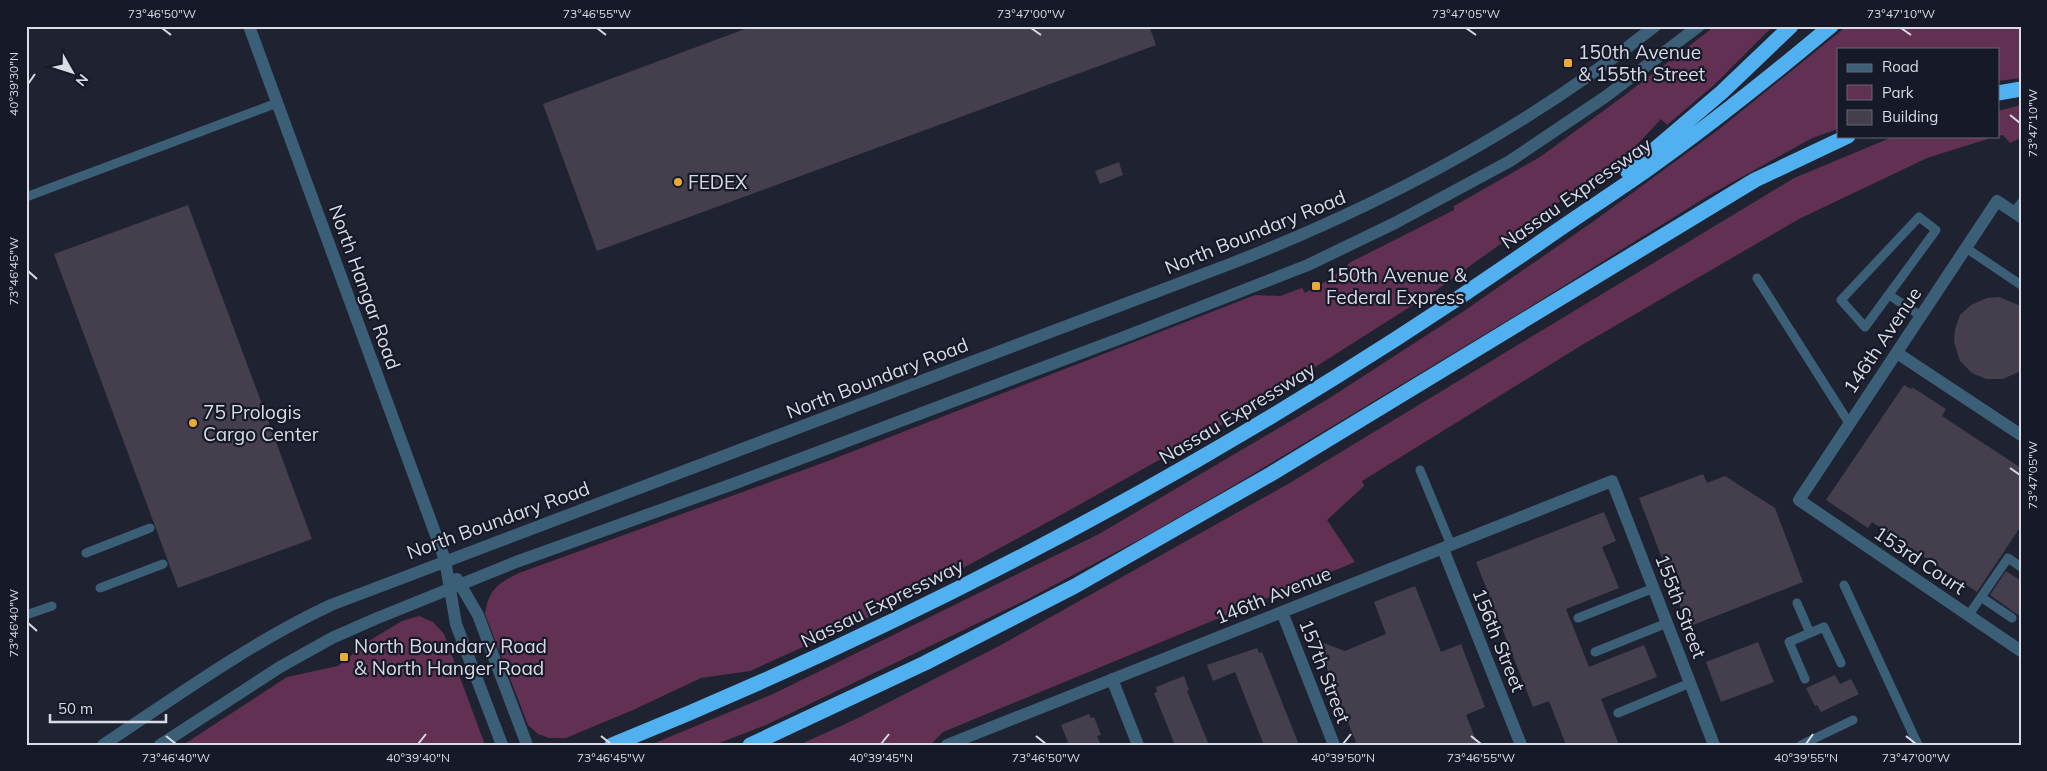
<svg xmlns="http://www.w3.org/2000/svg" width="2047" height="771" font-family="Mulish,sans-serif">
<rect width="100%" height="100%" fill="#1f2331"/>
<path fill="#623053" d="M1715,26H1773L1713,86L1667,125L1661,119L1633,149L1435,291L1243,413L1059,516L885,610L750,671L701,678L633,710L566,738H549L538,734L528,725L485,614C489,589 497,584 519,573L828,461L1255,295L1280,296L1302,288L1305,293L1330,279L1351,262L1454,210V206L1540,157L1625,95Z
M1847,26H2021V78L1998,81V49H1838V129L1812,138L1708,196L1515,316L1243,480L1148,535L1028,599L766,725L714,745H650L773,694L1099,534L1328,399L1464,311L1594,221L1718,130Z
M2021,105V138L2010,143L2003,135L1998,136V111Z
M1895,136H1997L1927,158L1799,219L1582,345L1362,481L1364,486L1327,520L1355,562L943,732L930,745H799L854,720L1001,645L1288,484L1794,178Z
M419,616L433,622L444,634L485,745H183L287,677L338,666L369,641L402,621Z"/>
<path fill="#453e4d" d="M753,26H1149L1156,45L597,251L543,104Z
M1119,162L1123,175L1100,184L1095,171Z
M188,205L312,539L178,588L54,254Z
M1999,297L2021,306V371L2003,379H1986L1972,373L1960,361L1954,342L1955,329L1960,315L1971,305L1987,298Z
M1904,385L1911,389L1912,387L1946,409L1942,416L2021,468V526L1977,592L1872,522L1868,528L1826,500Z
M1703,474L1707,483L1725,476L1775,508L1803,582L1688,627L1639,498Z
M1604,512L1616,541L1602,547L1619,588L1566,609L1589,667L1644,645L1657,677L1601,699L1619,745H1566L1549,701L1533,707L1476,562Z
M2006,571L2021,581V617L1990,595Z
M1415,586L1441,652L1461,644L1485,707L1466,715L1478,745H1357L1316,640L1345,651L1386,634L1374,602Z
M1758,642L1774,682L1721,702L1706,662Z
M1257,648L1259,653L1262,652L1299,745H1264L1235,672L1213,681L1207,665Z
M1835,675L1840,684L1851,679L1859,694L1821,712L1817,705L1815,706L1806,688Z
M1184,676L1189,690L1187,691L1209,745H1175L1154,693L1157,692L1156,687Z
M1089,714L1091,718L1094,717L1101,735L1097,736L1101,745H1069L1061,725Z"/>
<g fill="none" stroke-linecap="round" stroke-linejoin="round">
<path stroke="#3c5f78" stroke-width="9" d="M26,197L277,103
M2014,212L2021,203
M1919,217L1936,230L1865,327L1841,300Z
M1966,248L2021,285
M1757,278L1849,423
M1889,295L1921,316
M1420,470L1451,545
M86,553L150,528
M1844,585L1918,745
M100,588L163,564
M1981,597L2012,618
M1797,603L1810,633
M26,615L52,606
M1968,616L2008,558L2021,567
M1578,618L1654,588
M1595,652L1667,623
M1805,679L1789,642L1824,627L1841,663
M1618,713L1690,683
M1801,745L1853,720"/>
<path stroke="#3c5f78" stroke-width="12" d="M249,26L445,560L456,624L502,745
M2021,217L1997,201L1799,500L2021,651
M1897,353L2021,435
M1443,549L1521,745
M457,579L478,615L527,745
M1282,612L1334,745
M1112,679L1138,745
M103,745C177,696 250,643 331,605L1230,264C1382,205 1527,128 1655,26
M160,745L280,667L332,638L375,619L516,562L733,484L1124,337L1308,265L1395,223L1510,161L1605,97L1699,26
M947,745L1612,481L1714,745"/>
<path stroke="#51b0f0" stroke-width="15" d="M1998,93L2021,89
M1628,172L1722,92L1791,26
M612,745C941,612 1254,442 1545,239C1578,216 1612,194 1645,171C1709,126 1771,76 1831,26
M750,745L925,663L1075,586L1271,474L1755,180L1848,136"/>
</g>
<path fill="none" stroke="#d9dce6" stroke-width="2" d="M162,28L171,35M597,28L606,35M1031,28L1041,35M1466,28L1476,35M1901,28L1911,35M28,84L35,74M2010,115L2020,123M28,271L37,279M2010,468L2020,475M28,623L37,631M166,736L176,744M601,736L611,744M1036,736L1046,744M1471,736L1481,744M1906,736L1916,744M418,744L426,734M881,744L889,734M1343,744L1351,734M1806,744L1813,734"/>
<g fill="#e9ab37" stroke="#161927" stroke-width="2">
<rect x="1563" y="58" width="10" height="10" rx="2.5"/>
<circle cx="678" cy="182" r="5"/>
<rect x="1311" y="281" width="10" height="10" rx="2.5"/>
<circle cx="193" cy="423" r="5"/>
<rect x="339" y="652" width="10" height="10" rx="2.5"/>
</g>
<g text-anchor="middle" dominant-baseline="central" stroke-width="4.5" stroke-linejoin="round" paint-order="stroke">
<g font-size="19" fill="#d9dce6" stroke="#161927" text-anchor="start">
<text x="1578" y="52">150th Avenue<tspan x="1578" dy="22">&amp; 155th Street</tspan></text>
<text x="688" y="182">FEDEX</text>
<text x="1326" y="275">150th Avenue &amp;<tspan x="1326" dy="22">Federal Express</tspan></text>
<text x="203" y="412">75 Prologis<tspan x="203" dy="22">Cargo Center</tspan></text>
<text x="354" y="646">North Boundary Road<tspan x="354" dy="22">&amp; North Hanger Road</tspan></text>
</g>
<g font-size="19" fill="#d9dce6" stroke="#161927">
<text transform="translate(1576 193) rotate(-35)">Nassau Expressway</text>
<text transform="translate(1255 232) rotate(-22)">North Boundary Road</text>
<text transform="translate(365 287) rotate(70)">North Hangar Road</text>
<text transform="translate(1882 340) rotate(-56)">146th Avenue</text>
<text transform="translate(877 378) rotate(-21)">North Boundary Road</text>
<text transform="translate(1237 413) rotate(-31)">Nassau Expressway</text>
<text transform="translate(498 520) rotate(-20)">North Boundary Road</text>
<text transform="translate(1920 560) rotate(34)">153rd Court</text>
<text transform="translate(1273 595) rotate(-22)">146th Avenue</text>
<text transform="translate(882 603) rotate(-26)">Nassau Expressway</text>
<text transform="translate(1681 606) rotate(69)">155th Street</text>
<text transform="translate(1499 640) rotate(68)">156th Street</text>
<text transform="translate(1325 671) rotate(69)">157th Street</text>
</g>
</g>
<rect width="2047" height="771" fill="none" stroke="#161927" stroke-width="55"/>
<rect x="1837" y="48" width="162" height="90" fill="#161927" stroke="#646773"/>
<rect x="1847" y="64" width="25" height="8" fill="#3c5f78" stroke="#646773"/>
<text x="1882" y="72" font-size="15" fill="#d9dce6">Road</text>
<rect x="1847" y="85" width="25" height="15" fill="#623053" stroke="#646773"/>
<text x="1882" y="98" font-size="15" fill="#d9dce6">Park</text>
<rect x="1847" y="110" width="25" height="15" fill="#453e4d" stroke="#646773"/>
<text x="1882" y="122" font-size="15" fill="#d9dce6">Building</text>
<g transform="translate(72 72) rotate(129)" stroke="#161927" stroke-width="4" paint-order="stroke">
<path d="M0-4L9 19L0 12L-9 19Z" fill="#d9dce6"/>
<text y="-8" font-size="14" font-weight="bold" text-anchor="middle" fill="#d9dce6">N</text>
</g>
<path d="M50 714v8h116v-8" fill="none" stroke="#d9dce6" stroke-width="2.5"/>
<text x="58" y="714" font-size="15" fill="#d9dce6" stroke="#161927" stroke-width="4" paint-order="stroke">50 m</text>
<rect x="28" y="28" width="1992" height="716" fill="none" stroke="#d9dce6" stroke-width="2"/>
<g font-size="12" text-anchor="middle" fill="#d9dce6">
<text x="162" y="18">73°46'50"W</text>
<text x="597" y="18">73°46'55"W</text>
<text x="1031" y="18">73°47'00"W</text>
<text x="1466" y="18">73°47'05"W</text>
<text x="1901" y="18">73°47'10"W</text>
<text transform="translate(14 84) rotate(-90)" y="4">40°39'30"N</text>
<text transform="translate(2033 123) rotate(-90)" y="4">73°47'10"W</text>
<text transform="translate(14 271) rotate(-90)" y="4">73°46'45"W</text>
<text transform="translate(2033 475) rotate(-90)" y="4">73°47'05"W</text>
<text transform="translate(14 623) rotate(-90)" y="4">73°46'40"W</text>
<text x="176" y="762">73°46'40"W</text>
<text x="418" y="762">40°39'40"N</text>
<text x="611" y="762">73°46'45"W</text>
<text x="881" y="762">40°39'45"N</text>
<text x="1046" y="762">73°46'50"W</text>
<text x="1343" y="762">40°39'50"N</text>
<text x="1481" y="762">73°46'55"W</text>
<text x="1806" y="762">40°39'55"N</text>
<text x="1916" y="762">73°47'00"W</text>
</g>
</svg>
